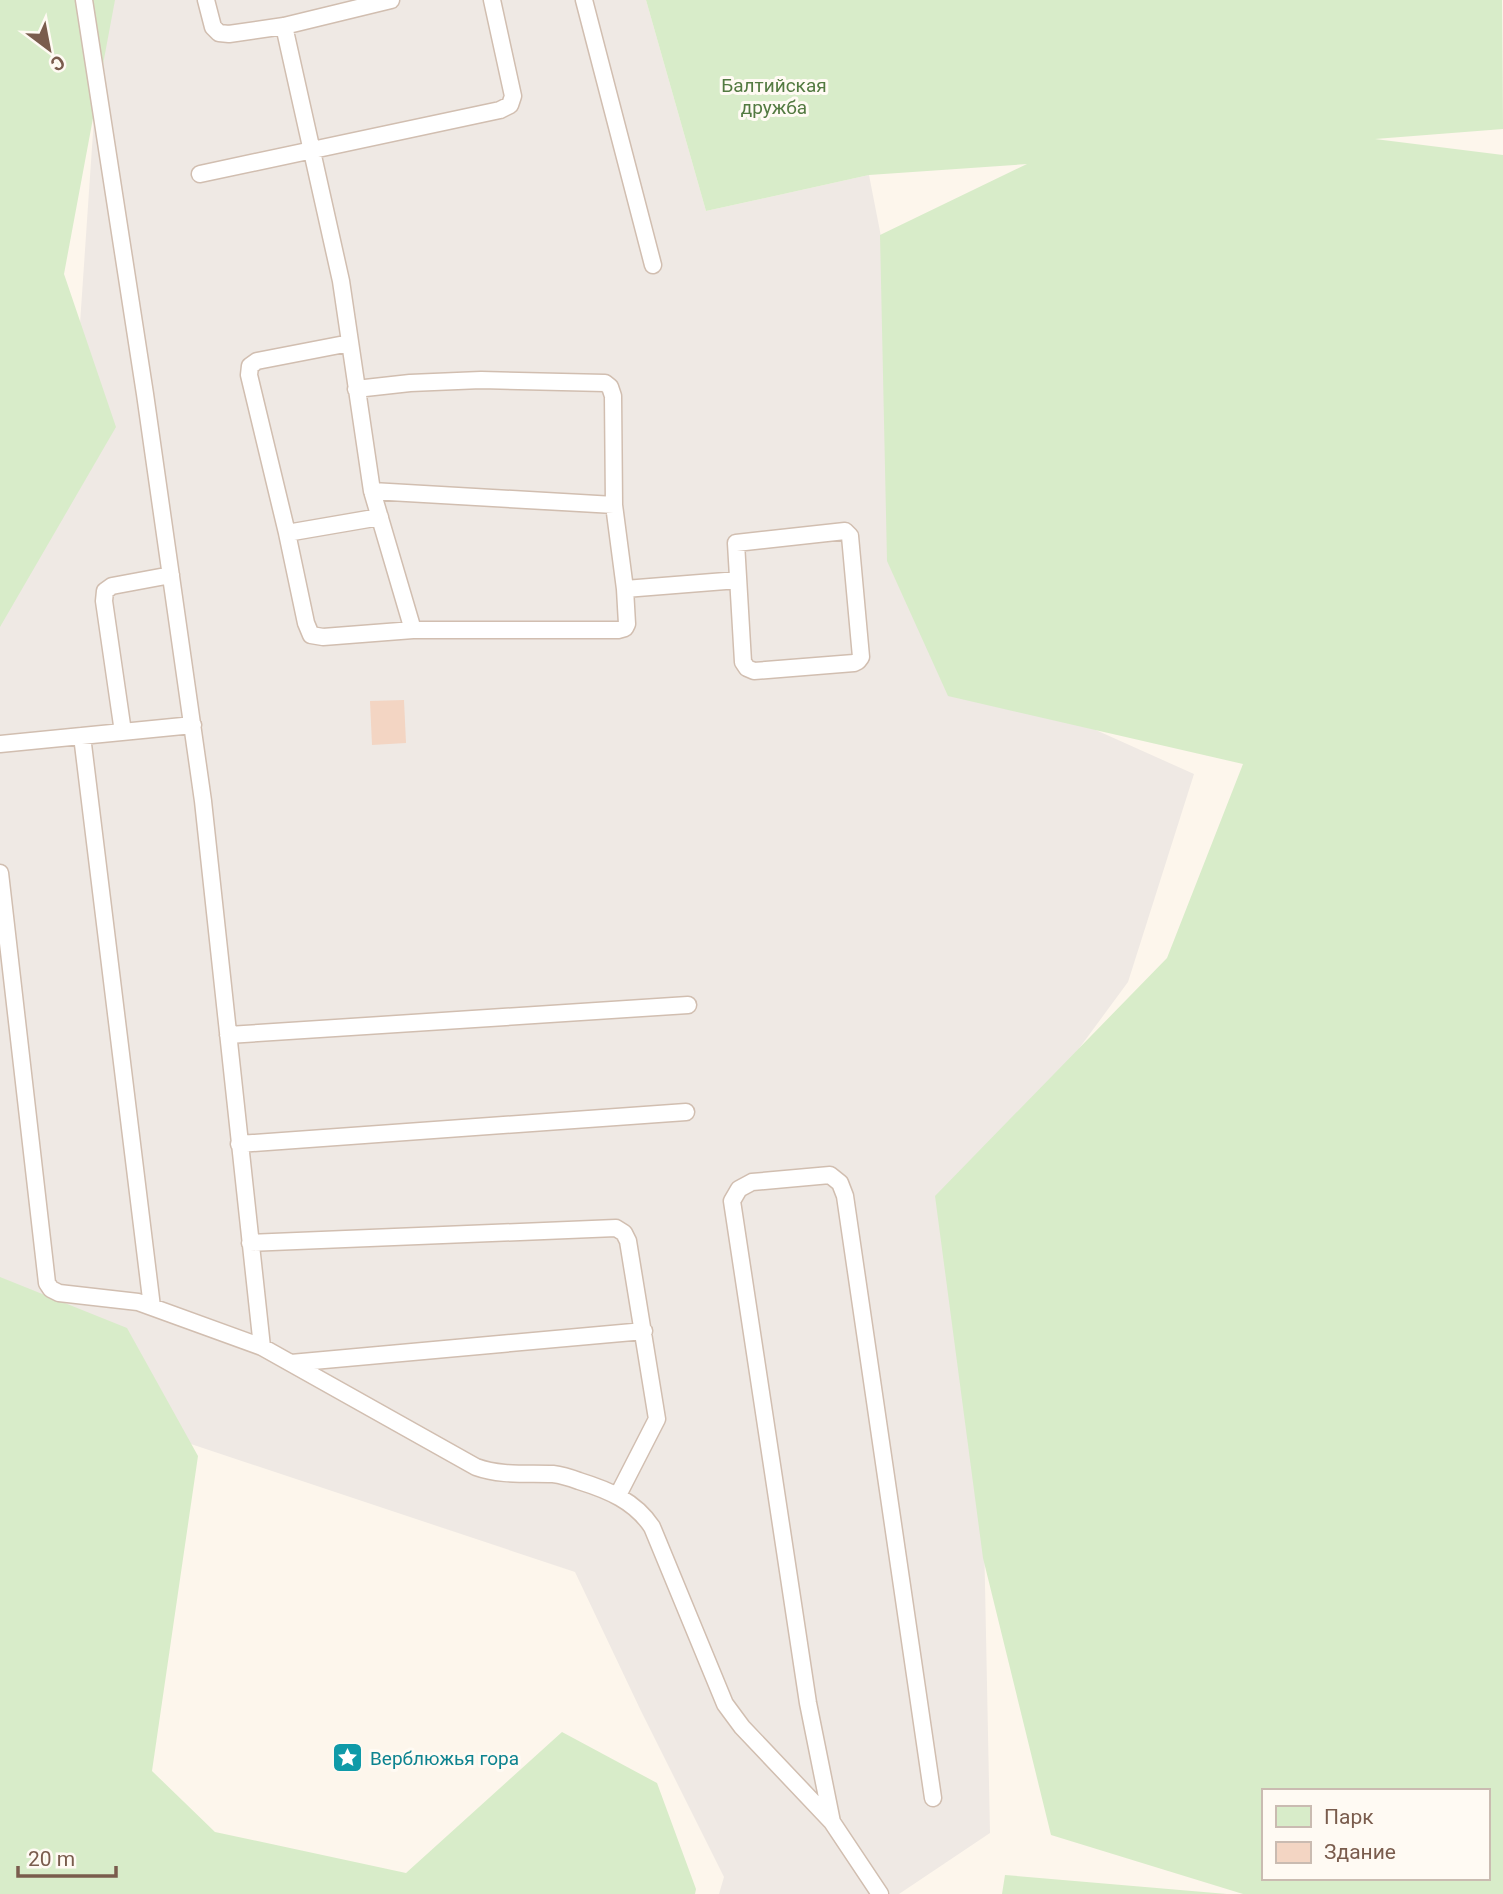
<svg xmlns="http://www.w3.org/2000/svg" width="1503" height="1894" font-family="Roboto,sans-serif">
<rect width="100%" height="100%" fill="#fdf6ec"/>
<path fill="#efe9e4" d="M102,0H646L706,211L869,175L966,672L1194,774L1128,982L977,1187L990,1833L899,1894H719L724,1877L641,1711L575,1572L146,1429L0,1377V552L74,412Z"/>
<path fill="#d8ecc9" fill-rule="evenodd" d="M0,0H115L64,274L116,427L0,627Z
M646,0H1502L1503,129L1375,139L1503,155V1894H1243L1051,1835L983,1558L935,1196L1167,958L1243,764L948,696L887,561L880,235L1027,164L869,175L706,211ZM1263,1791H1487V1878H1263Z
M0,1277L127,1328L198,1456L152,1771L215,1832L406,1873L562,1732L657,1783L696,1889L695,1894H0Z
M1005,1875L1227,1894H1002Z"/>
<path fill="#f3d5c3" d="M404,700L406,743L372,745L370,701Z"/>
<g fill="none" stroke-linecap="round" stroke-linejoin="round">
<defs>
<path id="lane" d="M84,0L145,394L203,801L262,1347
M206,0L213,27L219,33L229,34L284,26L391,0
M584,0L653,265
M284,26L341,281L372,491L413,630
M200,174L500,110L510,105L513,96L492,0
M350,343L257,361L250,366L249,375L287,533L306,623L311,635L323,637L413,630H618L625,628L627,624L625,589L614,505L613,396L610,387L605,383L481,380L410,383L356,389
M372,491L614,505
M845,531L850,536L861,657L858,661L854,663L754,671L747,668L743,662L736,543Z
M287,533L380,517
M625,589L738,580
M123,732L104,601L105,591L112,586L171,575
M82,736L152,1307
M0,744L193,725
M0,873L47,1283L51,1289L59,1293L138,1302L262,1347L476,1467C501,1476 527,1473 553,1474C562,1475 571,1478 579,1481C608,1490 635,1501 652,1527L725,1704L742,1727L832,1822L880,1894
M228,1035L688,1005
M239,1144L686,1112
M250,1243L616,1228L624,1233L628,1241L657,1419L618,1495
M291,1363L644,1331
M832,1822L808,1703L732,1201L739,1189L752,1182L830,1175L840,1183L845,1196L933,1798"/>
</defs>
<use href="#lane" stroke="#d1beb0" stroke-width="19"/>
<use href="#lane" stroke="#fff" stroke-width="16"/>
</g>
<defs>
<symbol id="sight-square" viewBox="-11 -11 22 22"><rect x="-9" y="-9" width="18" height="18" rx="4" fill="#0f9aa8" stroke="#fffaf3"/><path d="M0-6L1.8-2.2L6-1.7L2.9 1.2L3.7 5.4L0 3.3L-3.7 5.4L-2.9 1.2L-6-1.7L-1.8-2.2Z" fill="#fff"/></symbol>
</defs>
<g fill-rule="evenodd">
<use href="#sight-square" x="330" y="1740" width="35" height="35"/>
</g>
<g text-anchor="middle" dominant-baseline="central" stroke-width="6" stroke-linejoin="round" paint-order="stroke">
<g font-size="19" fill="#537a41" stroke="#fffaf3">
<text x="774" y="85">Балтийская<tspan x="774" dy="22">дружба</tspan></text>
</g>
<g font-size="19" fill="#0d838f" stroke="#fffaf3" text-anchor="start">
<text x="370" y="1758">Верблюжья гора</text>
</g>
</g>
<rect x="1262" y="1789" width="228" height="91" fill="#fffaf3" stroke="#cabbb1" stroke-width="2"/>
<rect x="1276" y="1806" width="35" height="21" fill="#d8ecc9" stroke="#cabbb1" stroke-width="2"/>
<text x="1324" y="1824" font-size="21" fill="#7a5c4d">Парк</text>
<rect x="1276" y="1842" width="35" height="21" fill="#f3d5c3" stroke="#cabbb1" stroke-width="2"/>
<text x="1324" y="1859" font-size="21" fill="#7a5c4d">Здание</text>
<g transform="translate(49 49) rotate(148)" stroke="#fffaf3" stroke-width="5" paint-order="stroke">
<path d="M0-5L12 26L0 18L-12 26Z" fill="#7a5c4d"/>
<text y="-10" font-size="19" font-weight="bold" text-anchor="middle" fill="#7a5c4d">С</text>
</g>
<path d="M18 1866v10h98v-10" fill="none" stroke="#7a5c4d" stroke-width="3.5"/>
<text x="28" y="1866" font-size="21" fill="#7a5c4d" stroke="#fffaf3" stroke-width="5" paint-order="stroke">20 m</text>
</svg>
